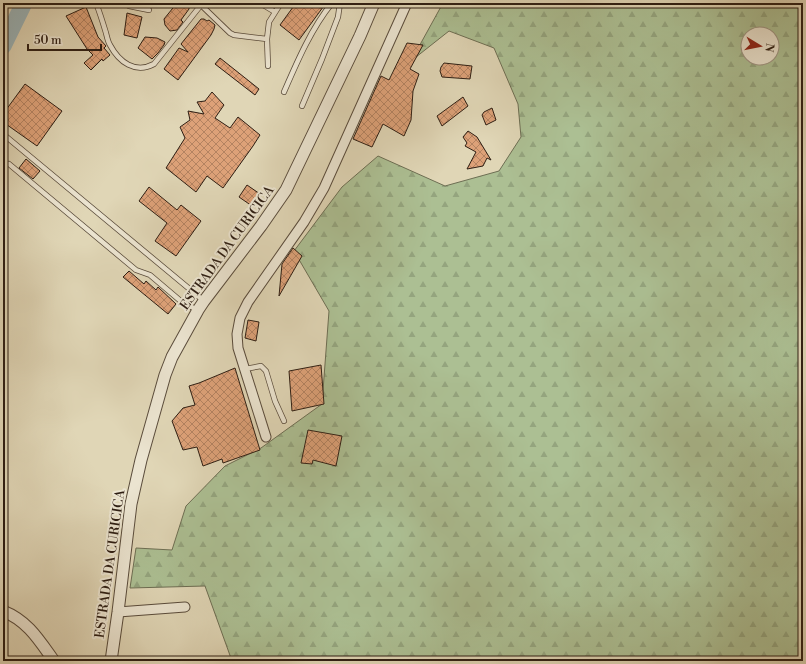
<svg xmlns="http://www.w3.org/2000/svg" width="806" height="664" font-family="'Libre Bodoni',serif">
<defs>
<pattern id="forest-firs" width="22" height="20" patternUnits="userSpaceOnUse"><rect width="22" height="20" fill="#acbf93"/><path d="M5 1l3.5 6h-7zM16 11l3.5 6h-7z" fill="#94a47e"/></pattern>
<pattern id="building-cross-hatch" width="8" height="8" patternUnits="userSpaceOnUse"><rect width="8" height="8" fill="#dda178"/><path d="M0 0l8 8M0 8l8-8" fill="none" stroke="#b48361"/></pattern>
</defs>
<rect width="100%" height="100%" fill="#e0d6b6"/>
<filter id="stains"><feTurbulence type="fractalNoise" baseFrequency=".005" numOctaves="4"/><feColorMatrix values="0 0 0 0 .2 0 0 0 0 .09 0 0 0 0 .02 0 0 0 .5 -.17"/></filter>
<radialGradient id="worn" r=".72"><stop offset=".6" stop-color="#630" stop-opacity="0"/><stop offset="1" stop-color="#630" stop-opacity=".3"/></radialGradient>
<path fill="url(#forest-firs)" stroke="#6d6e53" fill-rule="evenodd" d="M443,3H803V661H232L205,586L130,588L136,548L172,550L186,506L225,466L261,448L322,404L329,311L294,251L342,187L378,156L445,186L499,171L521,137L518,104L494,48L449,31L411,61ZM748,34H772V58H748Z"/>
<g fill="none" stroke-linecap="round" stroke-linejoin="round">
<path stroke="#9bb6bb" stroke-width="17" d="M3,46L24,3"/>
</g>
<path fill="url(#building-cross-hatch)" stroke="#2e1e13" d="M177,3H186L189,6V9L181,20L183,22L177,30L170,31L165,25L164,19Z
M296,3H326L299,40L280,25Z
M86,7L98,37L106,46L104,48L110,55L103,61L102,59L91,70L84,63L93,55L87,49L66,16Z
M127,13L142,17L137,38L124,35Z
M201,19H204L207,21L209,20L215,25L214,29L211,35L178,80L164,69L179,48L188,52L181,44Z
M145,37L157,38L165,42L164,45L158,53L152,59L138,48Z
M407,43L423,45L410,69L419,74L413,91L411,120L404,136L383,124L372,147L353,139L381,76L389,80Z
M220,58L259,89L255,95L215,64Z
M444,63L472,66L470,79L442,77L440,71L441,67Z
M25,84L62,111L37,146L3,122V114Z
M212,92L224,105L215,118L230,128L238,117L260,135L253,146L223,188L207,176L196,192L166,168L185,138L180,127L190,120L188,111L204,114L197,102L205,101Z
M463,97L468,106L442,126L437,116Z
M492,108L496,120L486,125L482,115L484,112Z
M468,131L477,137L491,160L487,158L483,166L467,169L476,152L465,146L467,143L463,137Z
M26,159L40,171L33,179L19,168Z
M247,185L260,194L252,206L239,197Z
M149,187L177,210L181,205L201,221L176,256L155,241L167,223L139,201Z
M293,248L302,256L279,296L282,264Z
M129,271L144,284L146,281L156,290L158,287L176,304L168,314L123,277Z
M248,320L259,322L256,341L245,338Z
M321,365L324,404L292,411L289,371Z
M235,368L260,450L223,463L222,459L203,466L197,447L183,450L172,421L183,408L195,405L189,386L199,383Z
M308,430L342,436L336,466L313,460L312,464L301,463Z"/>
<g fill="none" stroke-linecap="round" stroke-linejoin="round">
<defs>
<path id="service" d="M96,3C100,13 103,23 106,33C107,37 108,42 110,45C119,62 135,74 154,64L201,5
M124,3L129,6L149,10
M260,3L275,12
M200,4L230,33L234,35L267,39
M268,66L267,39L269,22L281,3
M284,92C297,62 311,29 332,3
M302,106L322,59L338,17L340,3
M3,134L204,301
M9,164L136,270L150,275L183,303L198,310
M245,369L261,366L266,371L275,401L284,421"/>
<path id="minor" d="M266,437L238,348L237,334L240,318L248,302L304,222L324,188L407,3
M118,612L185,607"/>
<path id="tertiary" d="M3,611C28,621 39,640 54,661
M111,661L118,612L131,504L141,460L165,375L172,357L198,310L204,301L261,226L286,190L360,36L374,3"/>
</defs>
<use href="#service" stroke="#5a4c3c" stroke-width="6"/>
<use href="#minor" stroke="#5a4c3c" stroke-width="11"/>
<use href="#tertiary" stroke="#5a4c3c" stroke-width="13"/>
<use href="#service" stroke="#ebe4d0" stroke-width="4.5"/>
<use href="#minor" stroke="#ebe4d0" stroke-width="9"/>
<use href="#tertiary" stroke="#ebe4d0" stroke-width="11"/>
</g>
<g text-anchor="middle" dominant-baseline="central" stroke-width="4" stroke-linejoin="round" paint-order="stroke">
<g font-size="13" fill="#2e1e13" stroke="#ebe4d0">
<text transform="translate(227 248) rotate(-54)">ESTRADA DA CURICICA</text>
<text transform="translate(110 564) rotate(-82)">ESTRADA DA CURICICA</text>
</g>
</g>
<rect width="806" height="664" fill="none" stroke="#e0d6b6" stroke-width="16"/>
<rect x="4" y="4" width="798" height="656" fill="none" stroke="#2e1e13" stroke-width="2"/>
<rect x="8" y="8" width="790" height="648" fill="none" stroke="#2e1e13"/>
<g transform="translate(760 46) rotate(100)"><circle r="19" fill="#ebe4d0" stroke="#9f9584"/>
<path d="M0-3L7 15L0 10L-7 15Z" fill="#8f2418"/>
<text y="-6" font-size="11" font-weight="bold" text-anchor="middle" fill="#2e1e13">N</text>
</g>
<path d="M28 44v6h73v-6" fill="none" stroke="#2e1e13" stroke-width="2"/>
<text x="34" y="44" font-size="12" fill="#2e1e13" stroke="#ebe4d0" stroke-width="3" paint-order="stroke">50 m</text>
<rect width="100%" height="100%" filter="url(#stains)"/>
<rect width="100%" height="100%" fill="url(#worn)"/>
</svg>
